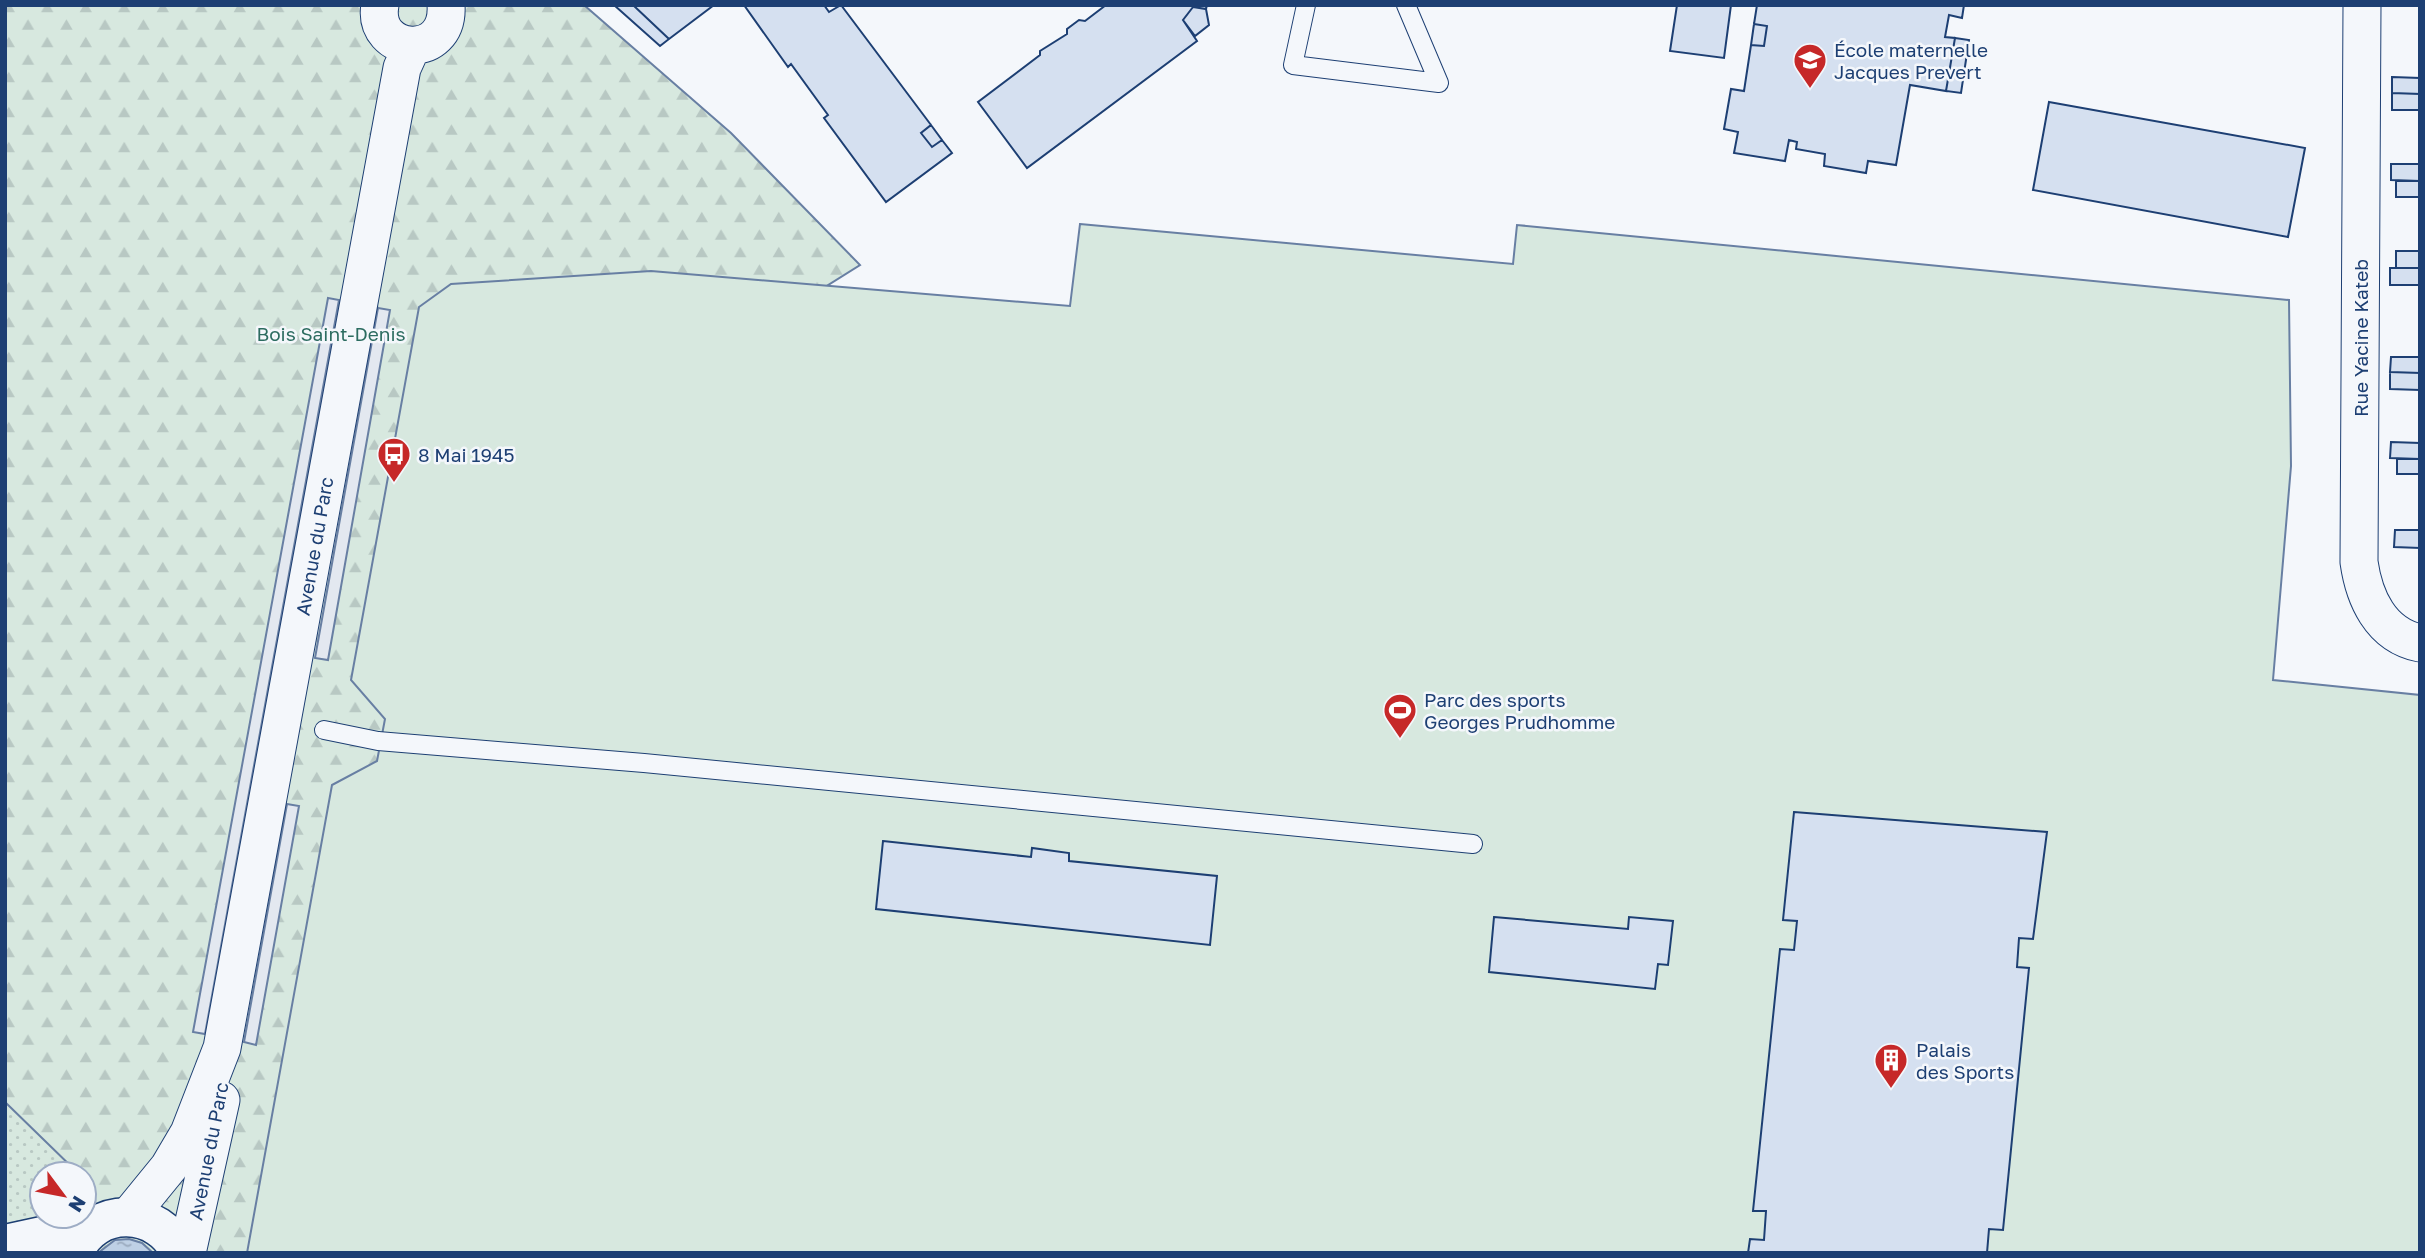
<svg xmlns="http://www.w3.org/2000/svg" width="2425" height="1258" font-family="'Golos Text',sans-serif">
<defs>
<pattern id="forest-firs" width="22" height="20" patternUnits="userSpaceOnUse" patternTransform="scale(1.75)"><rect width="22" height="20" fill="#d7e8df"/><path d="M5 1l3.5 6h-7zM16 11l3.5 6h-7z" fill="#b8c8c3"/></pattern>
<pattern id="park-dots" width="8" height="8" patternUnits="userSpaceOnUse" patternTransform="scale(1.75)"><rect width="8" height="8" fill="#d7e8df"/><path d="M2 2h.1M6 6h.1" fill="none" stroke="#b8c8c3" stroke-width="1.8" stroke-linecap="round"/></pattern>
<pattern id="water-ripples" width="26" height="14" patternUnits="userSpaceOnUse" patternTransform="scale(1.75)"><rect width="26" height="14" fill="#bed0e5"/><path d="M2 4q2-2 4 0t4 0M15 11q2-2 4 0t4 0" fill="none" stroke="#9aaabe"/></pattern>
</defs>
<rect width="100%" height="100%" fill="#f4f7fb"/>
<path fill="url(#forest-firs)" stroke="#687fa3" stroke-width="2" fill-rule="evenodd" d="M5,5H584L731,133L860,265L806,299L456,1253H5ZM42,1174H84V1216H42Z"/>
<path fill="url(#park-dots)" stroke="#687fa3" stroke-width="2" d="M5,1102L79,1174H42V1216H70L5,1229Z"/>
<path fill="#d7e8df" stroke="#687fa3" stroke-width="2" d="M1080,224L1513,264L1517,225L2289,300L2291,466L2273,680L2420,695V1253H247L332,785L377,761L385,719L351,680L419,307L451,284L651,271L1070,306Z"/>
<path fill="#e3e8f0" stroke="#687fa3" stroke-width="2" d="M328,298L339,300L205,1034L193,1032Z
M378,308L390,310L328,660L315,658Z
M287,804L299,806L256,1045L244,1042Z"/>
<path fill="url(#water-ripples)" stroke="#687fa3" stroke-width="2" d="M129,1239L142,1243L153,1253H98L115,1240Z"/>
<path fill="#d5e0f0" stroke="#1d3f73" stroke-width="2" d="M614,5H633L669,39L660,46Z
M633,5H714L669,39Z
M744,5H824L829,12L841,5L931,125L921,133L932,147L942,140L952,153L886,202L824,118L828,115L791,64L788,67Z
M1106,5H1207L1206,9L1193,7L1183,20L1197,41L1027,168L978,102L1040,55V51L1067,34V29L1079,20L1085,21Z
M1677,5H1731L1724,58L1670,51Z
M1757,5H1964L1962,18L1949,15L1945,37L1955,38L1946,91L1910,85L1896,165L1868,161L1866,173L1824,166L1825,154L1796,149L1797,142L1789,140L1785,161L1734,153L1738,132L1724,129L1731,89L1744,91L1751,45L1764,46L1767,26L1754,24Z
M1193,7L1206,9L1209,25L1195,36L1183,20Z
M1754,24L1767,26L1764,46L1751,45Z
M1955,38L1969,40L1961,93L1946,91Z
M2392,77L2420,78V94L2392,93Z
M2392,93L2420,94V110H2392Z
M2049,102L2305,148L2288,237L2033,190Z
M931,125L942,140L932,147L921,133Z
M2391,164H2420V181L2391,180Z
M2396,181H2420V197H2396Z
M2396,251H2420V268H2396Z
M2390,268H2420V285H2390Z
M2391,357H2420V373L2390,372Z
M2390,372L2420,373V390L2390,389Z
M2391,442L2420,443V459L2390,458Z
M2397,459H2420V474H2397Z
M2395,530H2420V548L2394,547Z
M1794,812L2047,832L2033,939L2019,938L2017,967L2029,968L2003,1230L1989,1229L1987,1253H1748L1750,1239L1764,1240L1766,1211H1753L1780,949L1794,950L1797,921L1783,920Z
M883,841L1031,857L1032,848L1069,853V861L1217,876L1210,945L876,909Z
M1494,917L1628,929L1629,917L1673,921L1668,965L1658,964L1655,989L1489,972Z"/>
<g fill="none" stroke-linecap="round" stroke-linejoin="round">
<defs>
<path id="lane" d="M1306,5L1293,65L1439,83L1406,5
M324,730L378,741L644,763L1473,844"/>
<path id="street" d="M380,5C371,55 450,62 446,5
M2362,5L2359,562C2364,597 2380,635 2420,643
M129,1216L169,1167L189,1133L222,1048L402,68L412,46
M187,1253L221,1100"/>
<path id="secondary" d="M5,1244L97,1224
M74,1253C94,1204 160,1207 180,1253"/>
</defs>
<use href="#lane" stroke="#1d3f73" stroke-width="20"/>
<use href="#street" stroke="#1d3f73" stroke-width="39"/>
<use href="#secondary" stroke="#1d3f73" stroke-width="41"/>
<use href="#lane" stroke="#f4f7fb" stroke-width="18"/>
<use href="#street" stroke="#f4f7fb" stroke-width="37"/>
<use href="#secondary" stroke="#f4f7fb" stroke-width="38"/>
</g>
<defs>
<symbol id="school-pin" viewBox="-11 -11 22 30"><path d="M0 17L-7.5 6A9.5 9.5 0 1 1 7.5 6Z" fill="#c62828" stroke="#f4f7fb"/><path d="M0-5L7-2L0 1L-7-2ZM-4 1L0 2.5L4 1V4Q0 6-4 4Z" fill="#fff"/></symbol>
<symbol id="bus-pin" viewBox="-11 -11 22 30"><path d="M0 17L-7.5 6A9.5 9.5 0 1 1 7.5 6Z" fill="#c62828" stroke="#f4f7fb"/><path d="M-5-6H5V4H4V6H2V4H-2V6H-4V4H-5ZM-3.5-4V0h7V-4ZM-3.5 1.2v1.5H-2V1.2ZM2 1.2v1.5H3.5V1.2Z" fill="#fff"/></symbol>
<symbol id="stadium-pin" viewBox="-11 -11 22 30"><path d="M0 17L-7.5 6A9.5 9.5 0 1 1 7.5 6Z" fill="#c62828" stroke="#f4f7fb"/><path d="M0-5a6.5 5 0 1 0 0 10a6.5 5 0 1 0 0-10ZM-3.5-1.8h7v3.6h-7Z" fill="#fff"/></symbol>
<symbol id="building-pin" viewBox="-11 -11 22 30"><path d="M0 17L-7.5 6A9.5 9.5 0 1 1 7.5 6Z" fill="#c62828" stroke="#f4f7fb"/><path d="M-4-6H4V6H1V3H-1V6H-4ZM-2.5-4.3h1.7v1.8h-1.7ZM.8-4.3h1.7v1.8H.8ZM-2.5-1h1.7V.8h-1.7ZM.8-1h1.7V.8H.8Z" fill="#fff"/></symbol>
</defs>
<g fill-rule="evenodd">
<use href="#school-pin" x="1791" y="41" width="38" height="52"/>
<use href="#bus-pin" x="375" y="435" width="38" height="52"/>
<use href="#stadium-pin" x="1381" y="691" width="38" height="52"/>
<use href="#building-pin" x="1872" y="1041" width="38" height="52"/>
</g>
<g text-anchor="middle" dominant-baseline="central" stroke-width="5" stroke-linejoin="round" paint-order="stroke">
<g font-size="19" fill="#1d3f73" stroke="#f4f7fb" text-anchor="start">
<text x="1834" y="49">École maternelle<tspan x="1834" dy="22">Jacques Prevert</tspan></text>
<text x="418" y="454">8 Mai 1945</text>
<text x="1424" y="699">Parc des sports<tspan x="1424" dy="22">Georges Prudhomme</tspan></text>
<text x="1916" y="1049">Palais<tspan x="1916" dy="22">des Sports</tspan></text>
</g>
<g font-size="19" fill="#2c6c60" stroke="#f4f7fb">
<text x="331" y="333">Bois Saint-Denis</text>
</g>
<g font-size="19" fill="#1d3f73" stroke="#f4f7fb">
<text transform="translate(2360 338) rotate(-90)">Rue Yacine Kateb</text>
<text transform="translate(314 546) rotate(-80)">Avenue du Parc</text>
<text transform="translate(208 1151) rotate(-79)">Avenue du Parc</text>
</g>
</g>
<rect width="2425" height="1258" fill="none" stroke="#1d3f73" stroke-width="14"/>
<g transform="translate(63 1195) rotate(122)"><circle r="33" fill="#f4f7fb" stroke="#9eadc5" stroke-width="2"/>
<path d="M0-5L12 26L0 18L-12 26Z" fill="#c62828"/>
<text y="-10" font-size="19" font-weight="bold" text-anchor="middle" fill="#1d3f73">N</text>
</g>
</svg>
